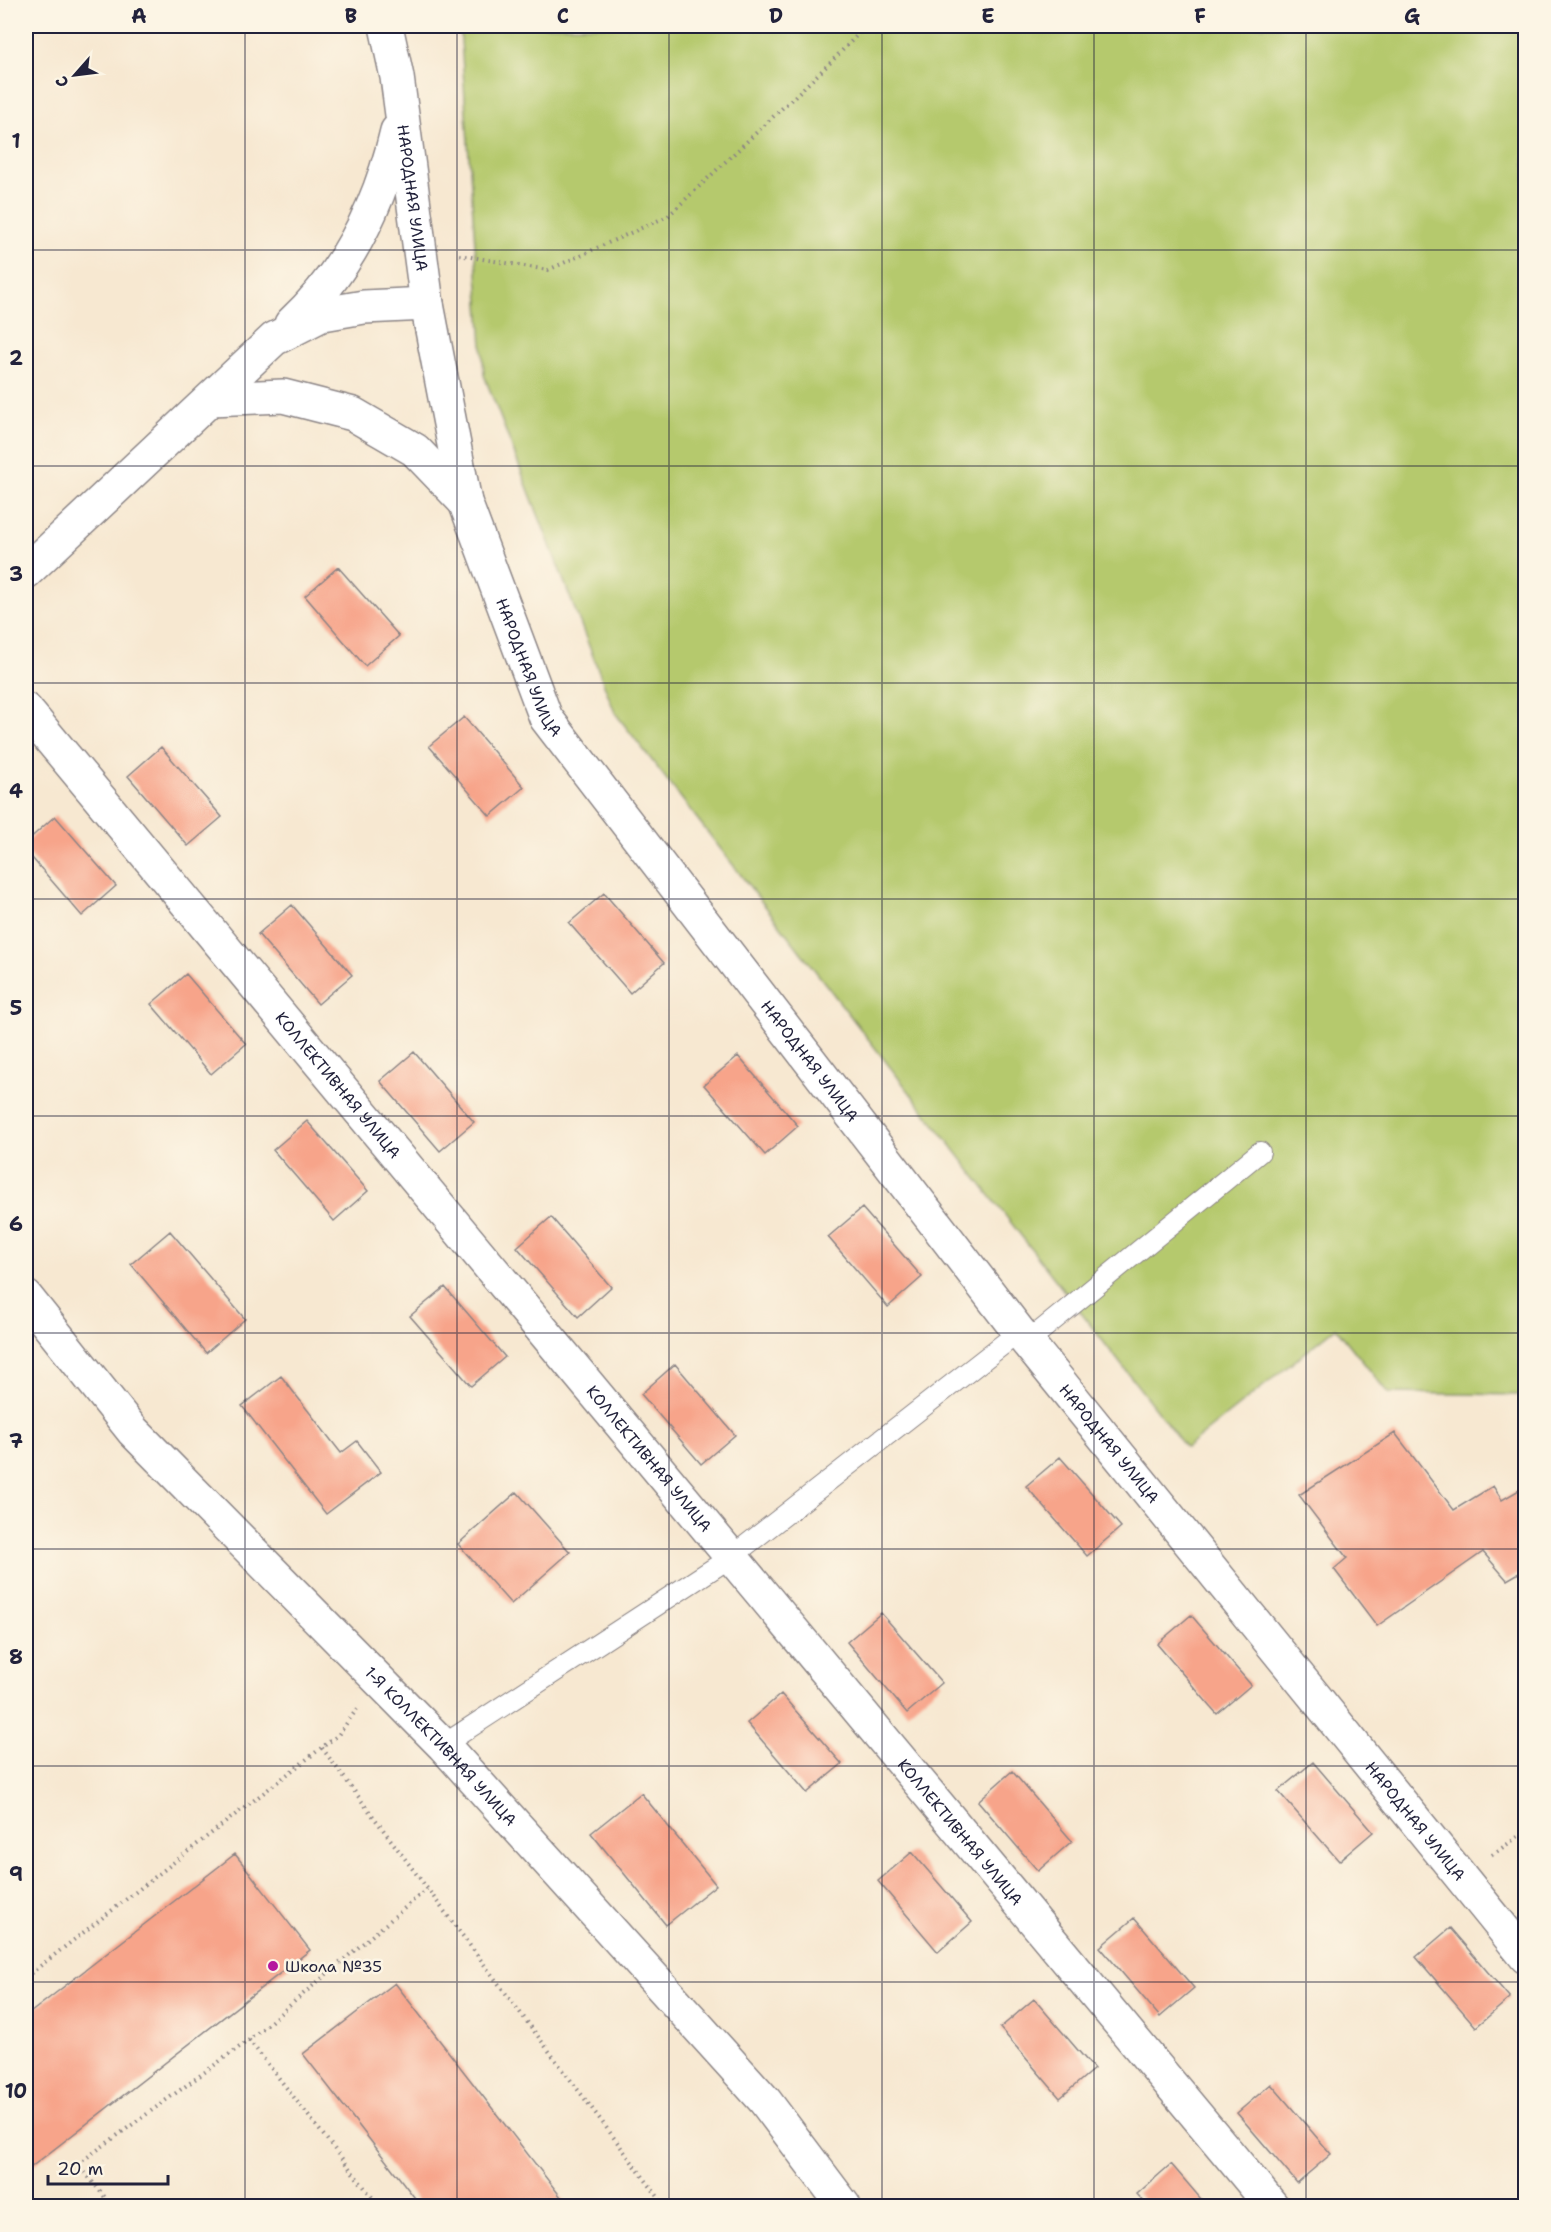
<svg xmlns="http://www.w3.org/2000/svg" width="1551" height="2232" font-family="'Shantell Sans',sans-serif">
<rect width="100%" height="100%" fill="#fcf5e5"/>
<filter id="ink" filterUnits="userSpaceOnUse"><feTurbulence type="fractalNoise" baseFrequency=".0167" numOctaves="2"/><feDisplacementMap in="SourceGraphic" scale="12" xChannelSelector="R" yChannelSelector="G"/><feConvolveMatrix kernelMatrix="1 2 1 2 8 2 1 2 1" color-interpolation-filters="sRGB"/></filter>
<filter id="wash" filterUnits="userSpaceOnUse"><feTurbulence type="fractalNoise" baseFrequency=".008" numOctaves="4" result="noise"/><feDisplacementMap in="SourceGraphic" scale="24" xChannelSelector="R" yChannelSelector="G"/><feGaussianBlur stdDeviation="1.35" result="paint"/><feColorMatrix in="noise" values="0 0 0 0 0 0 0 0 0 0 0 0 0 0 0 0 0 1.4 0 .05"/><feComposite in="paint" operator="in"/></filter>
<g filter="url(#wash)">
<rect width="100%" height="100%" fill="#f7e8d1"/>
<path fill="#b5c96d" stroke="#6c7654" stroke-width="1.5" d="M460,26H1525V1395L1388,1393L1336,1328L1186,1448L615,713L484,375Z"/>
<g id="blocks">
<path fill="#f7a48a" d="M338,567L399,636L365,666L305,596Z
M464,717L524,787L490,816L429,746Z
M161,747L222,817L188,846L128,776Z
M55,816L116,886L82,916L26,851V842Z
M604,893L664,963L630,993L569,923Z
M292,905L352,975L318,1004L258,934Z
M186,974L246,1044L211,1074L151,1004Z
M414,1052L474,1122L440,1151L380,1081Z
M738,1056L798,1126L765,1155L704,1085Z
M307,1121L368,1191L334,1221L273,1150Z
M862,1208L922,1277L888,1307L828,1237Z
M551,1217L611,1287L578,1317L517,1247Z
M170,1231L245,1319L206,1353L131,1264Z
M445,1287L505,1357L471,1386L410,1316Z
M675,1364L735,1435L701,1464L641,1394Z
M281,1376L341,1453L357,1441L381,1472L326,1514L242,1406Z
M1395,1433L1454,1510L1493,1486L1502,1500L1526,1486V1569L1507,1580L1483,1552L1377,1626L1334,1569L1347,1558L1299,1495Z
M1060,1457L1121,1527L1087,1556L1026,1486Z
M517,1492L570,1552L511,1604L458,1544Z
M881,1613L942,1683L907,1713L847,1642Z
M1191,1615L1251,1685L1217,1714L1157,1644Z
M781,1694L842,1764L807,1793L747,1723Z
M1313,1762L1373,1832L1339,1861L1278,1791Z
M1012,1771L1072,1841L1038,1871L978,1801Z
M641,1793L716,1885L666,1925L591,1833Z
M912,1852L972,1922L938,1952L878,1881Z
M235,1854L310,1950L26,2171V2016Z
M1134,1918L1194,1988L1160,2017L1100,1947Z
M1450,1928L1510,1998L1476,2027L1416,1957Z
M395,1983L568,2206H421L370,2140L303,2054Z
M1034,1999L1094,2069L1060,2098L1000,2028Z
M1271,2084L1331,2154L1297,2183L1237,2113Z
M1171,2164L1207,2206H1148L1137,2194Z"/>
</g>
</g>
<g filter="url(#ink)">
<use href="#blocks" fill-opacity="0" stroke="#8c8586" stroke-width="1.5"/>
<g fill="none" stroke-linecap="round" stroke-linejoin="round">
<defs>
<path id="service" d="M1027,1342L1260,1152
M443,1745L731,1557L1019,1332"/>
<g id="minor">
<path id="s1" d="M386,26L397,77L427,304L465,502L546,718L1019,1332L1526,1957"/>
<path d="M291,324C347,272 380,205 397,131"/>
<path d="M211,399L283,396L353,414L415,450L465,502"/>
<path d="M26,572L274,339L323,314L364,307L427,304"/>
<path id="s2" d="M26,710L1272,2206"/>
<path id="s3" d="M26,1297L133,1431L443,1745L765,2101L844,2206"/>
</g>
</defs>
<use href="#service" stroke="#8c8586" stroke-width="22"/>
<use href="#minor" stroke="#8c8586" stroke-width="36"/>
<path stroke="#8c8586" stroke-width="4" stroke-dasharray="1.5 4.5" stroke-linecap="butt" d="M459,255L548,270L668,216L831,62L866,26
M322,1748L665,2206
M1492,1855L1526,1831
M26,1977L338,1735L357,1709
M249,2040L379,2206
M112,2206L78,2164L249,2040L427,1889"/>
<use href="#service" stroke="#fff" stroke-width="20"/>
<use href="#minor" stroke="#fff" stroke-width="33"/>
</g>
</g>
<path fill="none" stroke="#22223b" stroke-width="1.5" stroke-opacity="0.55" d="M245,26V2206M457,26V2206M669,26V2206M882,26V2206M1094,26V2206M1306,26V2206M26,250H1526M26,466H1526M26,683H1526M26,899H1526M26,1116H1526M26,1333H1526M26,1549H1526M26,1766H1526M26,1982H1526"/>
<circle fill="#b5179e" stroke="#fcf5e5" stroke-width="2" cx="273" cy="1966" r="6"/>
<g text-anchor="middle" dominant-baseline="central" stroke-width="5" stroke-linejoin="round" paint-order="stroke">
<g font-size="16" fill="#22223b" stroke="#fcf5e5">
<text stroke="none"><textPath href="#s1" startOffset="174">НАРОДНАЯ УЛИЦА</textPath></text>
<text stroke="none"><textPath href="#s1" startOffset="660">НАРОДНАЯ УЛИЦА</textPath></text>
<text stroke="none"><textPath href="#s1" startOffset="1146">НАРОДНАЯ УЛИЦА</textPath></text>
<text stroke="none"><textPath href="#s2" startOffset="488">КОЛЛЕКТИВНАЯ УЛИЦА</textPath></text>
<text stroke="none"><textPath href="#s1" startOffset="1632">НАРОДНАЯ УЛИЦА</textPath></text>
<text stroke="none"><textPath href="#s2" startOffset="974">КОЛЛЕКТИВНАЯ УЛИЦА</textPath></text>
<text stroke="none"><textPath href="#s3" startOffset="612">1-Я КОЛЛЕКТИВНАЯ УЛИЦА</textPath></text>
<text stroke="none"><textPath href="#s1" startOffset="2118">НАРОДНАЯ УЛИЦА</textPath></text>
<text stroke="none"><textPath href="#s2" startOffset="1460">КОЛЛЕКТИВНАЯ УЛИЦА</textPath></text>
</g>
<g font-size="16" fill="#22223b" stroke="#fcf5e5" text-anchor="start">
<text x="285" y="1966">Школа №35</text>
</g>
</g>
<rect width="1551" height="2232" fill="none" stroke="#fcf5e5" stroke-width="66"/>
<g transform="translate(75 75) rotate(242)" stroke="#fcf5e5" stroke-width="4.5" paint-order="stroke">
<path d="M0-4.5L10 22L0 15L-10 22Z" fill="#22223b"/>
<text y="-9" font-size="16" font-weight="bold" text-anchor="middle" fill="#22223b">С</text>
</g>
<path d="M48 2175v9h120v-9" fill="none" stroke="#22223b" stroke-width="3"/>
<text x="57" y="2175" font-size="18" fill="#22223b" stroke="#fcf5e5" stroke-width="4.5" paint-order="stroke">20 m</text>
<rect x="33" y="33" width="1485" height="2166" fill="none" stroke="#22223b" stroke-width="2"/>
<g font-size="20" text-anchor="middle" font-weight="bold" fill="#22223b">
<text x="139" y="23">A</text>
<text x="351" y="23">B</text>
<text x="563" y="23">C</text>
<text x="776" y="23">D</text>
<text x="988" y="23">E</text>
<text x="1200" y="23">F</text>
<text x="1412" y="23">G</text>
<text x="16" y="148">1</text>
<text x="16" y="365">2</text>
<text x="16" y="581">3</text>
<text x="16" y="798">4</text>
<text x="16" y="1015">5</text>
<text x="16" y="1231">6</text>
<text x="16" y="1448">7</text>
<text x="16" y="1664">8</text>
<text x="16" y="1881">9</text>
<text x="16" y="2098">10</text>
</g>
</svg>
